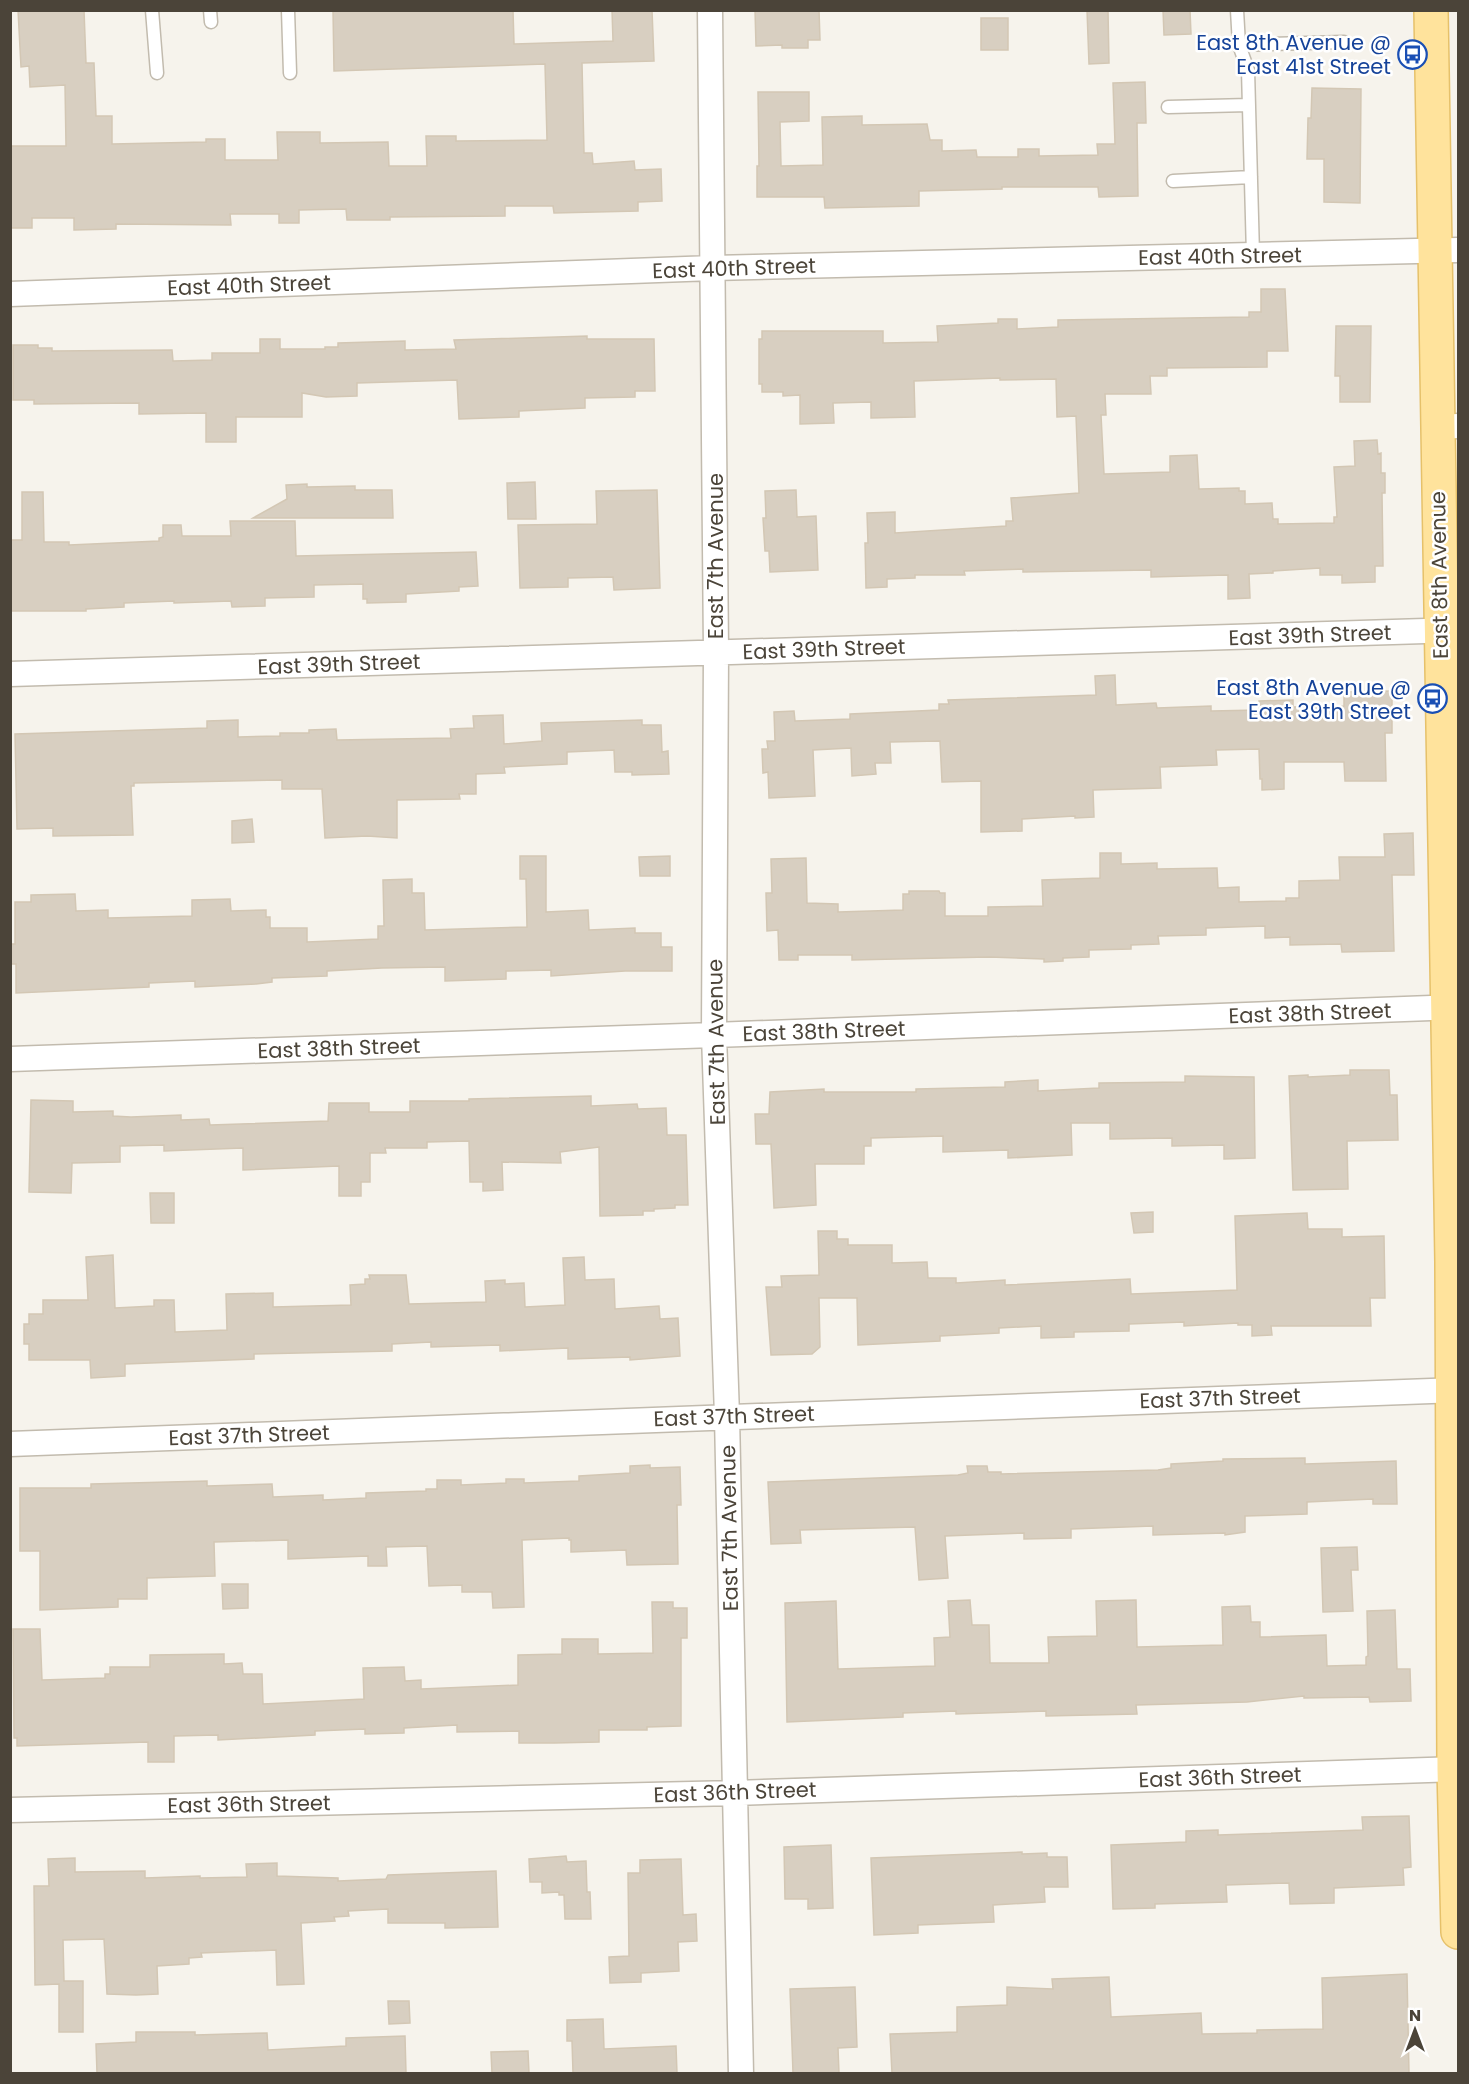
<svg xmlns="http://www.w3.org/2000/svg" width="1469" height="2084" font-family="Poppins,sans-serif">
<rect width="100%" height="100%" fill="#f6f3ec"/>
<path fill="#d8cfc1" stroke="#d3c7b4" stroke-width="1.5" d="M18,10H84L86,63H94L96,116H112V144L206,142V139H225V160H278L277,132H320V143L388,142L389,166H427L426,136H456V141L547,140L545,64L334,71L333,10H513L514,44L613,41L612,10H652L654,61L582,63L584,153H592L593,164L634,161L635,170L661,169L662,201L638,202V211L554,213L553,206H505V216L390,217V220H347L346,209L299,210V223H279V214H230L231,225L116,224V229L74,230V218H32V228H10V146H66L65,85L30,87L29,66L21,67Z
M755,10H819L820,40H808V48H782V45L756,46Z
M1087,10H1108L1109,63L1089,64Z
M1163,10H1190L1191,34L1164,35Z
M981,18H1008V50H981Z
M1145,82L1146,123H1137L1138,196L1099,197L1098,187H1002V189L919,191V206L825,208L824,197H757V166H759L758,92H809V121L780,122L781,166L823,165L822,117L862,116V125L927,124L930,140H942V151L976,150L977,157H1018V149H1039V156L1098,155L1097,144H1115L1113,83Z
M1312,88L1361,89L1360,203L1324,202V159H1307L1308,118H1311Z
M1261,289H1285L1288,351H1267V367L1167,368V376H1150L1151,394H1105L1106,415H1101L1104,474L1170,472V456L1197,455L1199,489L1239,488V491H1245V504L1272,503L1273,519H1278V524L1334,523V517H1337L1334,467L1355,466L1354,441L1377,440L1378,454L1381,453V473H1385V493H1382L1383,566H1375V582L1342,583V575H1320V568L1273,571V573L1249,574L1250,598L1228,599V575L1151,577V570L1023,572V569L964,571L965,575H915V578L887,579V587L866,588L865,543H868L867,513L895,512V533L1006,526V521H1013L1011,498L1079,493L1076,416L1057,417L1056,379L1000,380V378L914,381L915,417L871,418V402L833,403L834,423L800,424V395L783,396V392H762V384H759V339H762V331H883V343L938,342L937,326L998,323V319H1017V329L1058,327V320L1249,317V312H1261Z
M1336,326H1371L1370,402H1340V376H1335Z
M587,336V339H654L655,391H635V397L585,398V408L519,411V417L459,419L457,380L357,383V396L326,397L302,393V417H236V442H206V413L139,414V403L34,404V400H13V345H38V348H52V351L172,350L173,361L212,360V353H260V339H280V349H325V347H338V343L405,341V350L456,349L454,340Z
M535,482L536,519H508L507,483Z
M307,484V487L355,486V490H392L393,518H253L287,499L286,485Z
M657,490L660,588L614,590L613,577L568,578V587L520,588L518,525L597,524L596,491Z
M796,490L797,517L816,516L818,570L770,572L769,551H765L763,518H766L765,491Z
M22,492H43L44,542H69V545L159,541V538L163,537V525H181L182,536H231L230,521H295L296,556L476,552L478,586L459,587V591L406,594V602L367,603V599H363V584L314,585V597L265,598V606L232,607L231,601L174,603V601L124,603V607L86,609V611H10V540H22Z
M1115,675L1116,705L1156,703L1157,708L1211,706V711L1259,710V701L1293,700V707L1344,706V692L1392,691V733H1385L1386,781H1345L1344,762H1284V789L1262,790V779H1260L1259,749L1216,750L1217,765L1160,767L1161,788L1093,790L1094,817L1075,818V816L1022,819V831L981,832V781L942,782L940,741L890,742L891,763H875L876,774L852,776L851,748L813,750L815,796L769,798L768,772L763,773L762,749H768L767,741H775L774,712L794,711L795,721L850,719V714L939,710V704H949L948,700L1096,695L1095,676Z
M503,715L504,744L542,741L541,723L642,720V725H661L662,752L668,751L669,774L632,775V772H615L614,750L567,752V764L504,767L505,773L476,774V794H459L460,799L397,800V838L367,836L325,838L322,789H282V780L134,783V786H131L133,835L53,836V828L17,829L15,734L207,728V721L238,720V737L280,736V733H309V730L336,729L337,740L451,738L450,729L474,728L473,716Z
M252,819L254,842L232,843V821Z
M1413,833L1414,875H1392L1394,951L1342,952L1341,944L1290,945V937L1265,938V926L1206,928V935L1158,936L1159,944L1131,945V949L1089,950V957L1063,958V961L1044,962V959L989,957L852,960V955H798V960H779L778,930L767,931L766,893H772L771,859L806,858L807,903L838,904V912L903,910V894H909V891H939L940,893H945V916H988V907L1043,906L1042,880L1100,878V853H1121V864L1157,863V869L1217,868L1218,888L1239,887V902L1286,901V898H1299V881L1340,880L1339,857H1385L1384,834Z
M520,856H546V912L588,910L589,930L635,928V933H661V947H672V971H625L551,976V970L506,971V979L445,981V967L382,968L327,971V976L272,978V982L256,984L195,987V981L149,983V987L16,993V964H10V944H15V902H31V895L75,894L76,911L108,910V918L192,916V900L230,899L231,911L266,910V917H270V928H307V942L378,939V926H384L383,880L412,879V893H424L425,930L527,927L526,879H520Z
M670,856V876H640L639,857Z
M1350,1070H1389L1390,1095H1397L1398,1140L1347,1141L1348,1189L1293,1190L1289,1076L1308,1075V1077L1350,1075Z
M1185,1076L1254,1077L1255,1158L1224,1159V1145L1172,1146V1138L1110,1139V1123H1071L1072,1155L1008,1158V1150L943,1152V1136L871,1138V1146H864V1164H815L816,1205L774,1208L771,1144H756L755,1114H769L770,1092L824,1089V1092H916V1089L1005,1087V1082L1038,1080V1091L1099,1088V1083L1185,1082Z
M591,1096V1106L637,1104L638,1109L666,1108L667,1135H686L688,1205H675V1208L654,1209V1211H643V1215L600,1216L599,1147L560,1152L561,1163L502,1162L503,1190L483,1191V1182H470L469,1141L427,1142V1148H385L386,1153H370V1182H361V1196H339V1166L243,1170V1148L164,1151V1145L120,1146V1162L72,1163L71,1193L29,1192L31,1100L73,1101V1112L113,1111V1116L131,1117L181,1115V1120L209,1119L210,1125L328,1121L329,1103H369V1112H410V1101H469V1099Z
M150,1193H174V1223H151Z
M1153,1212V1232L1134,1233L1131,1213Z
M1307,1213L1308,1229H1342V1237L1384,1236L1385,1298H1370L1371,1326H1271L1272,1335L1252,1336V1325H1238V1323L1184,1326V1322L1129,1324V1331L1074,1332V1337L1041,1338V1326L999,1328V1333L940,1336V1341L858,1345L857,1298H819L820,1347L812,1354L771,1355L766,1287H782L781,1276L819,1275L818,1231H837V1239H848V1245H892V1263L927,1262L928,1278H956V1283L1005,1280V1285L1130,1279L1131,1294L1237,1290L1235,1216Z
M113,1255L115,1308L154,1306V1300H174L175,1332L227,1330L226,1294L273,1293V1307L351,1305L350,1285L365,1284V1279H370L369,1275H406L409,1304L486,1302L485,1281L505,1280V1284L524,1283L525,1307L565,1305L563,1258L584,1257L585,1280L614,1279L615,1309L659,1306L660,1319L678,1318L680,1356L630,1360V1357L568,1359V1348L500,1351V1345L431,1347V1342L392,1344V1351L254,1354V1359L125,1364V1376L91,1378L90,1360H29V1344H24V1324H29V1314H43V1300H88L86,1257Z
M1305,1458V1464L1396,1461L1397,1504H1373V1499L1307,1502V1514L1245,1516V1532L1225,1535V1533L1153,1535V1526L1071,1529V1538L1024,1539V1533L945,1536L948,1578L919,1580L915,1527L800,1530L801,1543L771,1544L768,1482L958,1475L968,1473L967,1466H987L988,1472H1001V1474L1158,1470L1171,1468V1464L1223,1461V1459Z
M650,1465V1468L680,1467L681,1505H677L678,1564L627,1565L626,1550L571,1552V1540H569V1538L522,1540L524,1607L493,1608L492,1592H462V1585L429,1586L427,1546L386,1547L387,1566H368V1556L288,1559V1540L214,1542L215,1576L147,1578V1599H118V1607L40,1610V1551H20V1488H91V1484L207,1481V1486L272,1484L273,1497L323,1495V1500L366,1498V1493L426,1491V1489H437V1480H461V1485L506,1483V1479H524V1483L579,1481V1476L630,1473V1466Z
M1357,1547L1358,1570H1351L1353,1611L1323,1612L1321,1548Z
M222,1584H248V1608L223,1609Z
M970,1600L972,1625H989L990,1663H1049L1048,1637L1097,1636L1096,1601L1136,1600L1137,1647L1223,1645L1222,1607L1250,1606L1251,1622H1260V1637L1326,1635L1327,1666L1366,1665V1657L1368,1656L1367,1611L1395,1610L1397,1669H1410L1411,1701L1370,1702L1369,1697L1304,1698V1696L1247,1702L1136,1705L1137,1714L1046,1716V1711L956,1714V1711L903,1713V1717L787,1722L785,1603L836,1601L838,1669L935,1666L934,1638L950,1637L948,1601Z
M652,1602H673V1608H687V1638H681V1726L647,1727V1730H599V1742L554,1743H519V1731L457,1732V1725L404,1728V1733L365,1734V1729L315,1731V1735L218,1740V1735L174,1736V1762H148V1742L17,1746V1738H14L13,1629H40L42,1680L105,1678V1674H110V1667H150V1655L224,1654V1664L242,1663L243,1674H262L263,1704L364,1699L363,1668L404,1667L405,1681L421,1680V1689L518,1685V1655L562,1654V1639H598V1654L653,1653Z
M1409,1816L1411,1867L1403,1868L1404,1885L1334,1888V1903L1290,1904L1289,1883L1226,1885L1227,1902L1155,1904V1908L1113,1909L1111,1845L1186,1842V1831L1218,1830V1835L1363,1830L1362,1817Z
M831,1845L833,1908L808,1909V1899H785L784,1847Z
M1022,1852V1854L1047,1853V1857H1067L1068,1887H1044L1045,1902L993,1905L994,1922L918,1925V1933L874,1935L871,1858Z
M566,1856L567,1862L586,1861L587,1892H590L591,1919H565L564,1895H559V1892L542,1893V1882H530L529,1859Z
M75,1858V1872L145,1871V1878L200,1876V1878L247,1877L246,1864L277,1863V1876L338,1878V1881L386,1879L388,1875L496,1871L498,1927L445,1928V1923H388V1909L348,1911L349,1916L334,1917L335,1921L301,1923L304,1984L277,1985L276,1950L201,1953L202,1957L189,1958V1964L157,1966L158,1994L136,1995L107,1994L104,1939L63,1940L64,1981H83V2032H59V1984L35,1985L34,1886H49L48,1859Z
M681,1859L683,1915L696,1914L697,1941L678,1942L679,1971L641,1973V1982L610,1983L609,1957L629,1956L628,1873H640V1860Z
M1407,1974L1409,2073H892L890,2034L957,2032V2007L1007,2005V1987L1053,1989L1052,1979L1109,1977L1111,2017L1201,2013L1202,2034L1257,2033V2030L1323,2029L1322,1978Z
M855,1987L857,2047L838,2048L839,2073H793L790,1989Z
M388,2001H409L410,2023L389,2024Z
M603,2019L604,2049L676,2046L677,2073H573L572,2041H567V2020Z
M136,2032H195V2035L267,2033L268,2050L346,2046V2038L405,2036L406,2073H97L96,2044L136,2042Z
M528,2051L529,2073H492L491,2052Z"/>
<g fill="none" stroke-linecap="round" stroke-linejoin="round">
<defs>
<path id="lane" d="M152,10L157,73
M210,10L211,22
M288,10L290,73
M1237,10L1239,45L1344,42
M1239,45L1248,70L1253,255
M1168,107L1249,105
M1173,181L1251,177"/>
<path id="street" d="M710,10L716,652L714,1035L727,1416L741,2074
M10,294L713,268L1458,250
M1437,427L1458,426
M10,674L1458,630
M10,1059L714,1035L1458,1007
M10,1444L1458,1390
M10,1810L735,1793L1458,1769"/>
<path id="primary" d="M1431,10L1452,1262L1454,1769L1458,1932"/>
</defs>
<use href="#lane" stroke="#c2bbae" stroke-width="15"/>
<use href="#street" stroke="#c2bbae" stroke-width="27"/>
<use href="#primary" stroke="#e6c16a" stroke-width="36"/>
<use href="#lane" stroke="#fff" stroke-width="12"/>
<use href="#street" stroke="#fff" stroke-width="24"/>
<use href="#primary" stroke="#ffe39c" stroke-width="33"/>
</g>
<defs>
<symbol id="bus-ring" viewBox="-11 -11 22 22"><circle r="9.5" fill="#fff" stroke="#1a4fb4" stroke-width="1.5"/><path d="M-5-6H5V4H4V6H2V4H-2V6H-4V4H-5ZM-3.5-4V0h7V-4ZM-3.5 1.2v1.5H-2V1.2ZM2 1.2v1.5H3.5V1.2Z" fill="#1a4fb4"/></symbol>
</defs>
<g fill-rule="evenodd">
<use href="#bus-ring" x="1396" y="38" width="33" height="33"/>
<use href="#bus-ring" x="1416" y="682" width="33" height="33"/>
</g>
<g text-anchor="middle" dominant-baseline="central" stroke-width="5" stroke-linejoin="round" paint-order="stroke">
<g font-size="21" fill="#164399" stroke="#fff" text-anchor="end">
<text x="1391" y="42">East 8th Avenue @<tspan x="1391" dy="24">East 41st Street</tspan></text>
<text x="1411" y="687">East 8th Avenue @<tspan x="1411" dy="24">East 39th Street</tspan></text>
</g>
<g font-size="21" fill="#4b4439" stroke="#fff">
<text transform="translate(1220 256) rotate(-1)">East 40th Street</text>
<text transform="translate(734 268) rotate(-2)">East 40th Street</text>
<text transform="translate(249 285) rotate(-2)">East 40th Street</text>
<text transform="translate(715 556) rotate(-90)">East 7th Avenue</text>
<text transform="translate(1439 575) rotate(-91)">East 8th Avenue</text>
<text transform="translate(1310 635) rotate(-2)">East 39th Street</text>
<text transform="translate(824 649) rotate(-2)">East 39th Street</text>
<text transform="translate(339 664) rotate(-2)">East 39th Street</text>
<text transform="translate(1310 1013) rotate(-2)">East 38th Street</text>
<text transform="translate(824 1031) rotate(-2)">East 38th Street</text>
<text transform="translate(716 1042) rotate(-91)">East 7th Avenue</text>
<text transform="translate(339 1048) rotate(-2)">East 38th Street</text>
<text transform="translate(1220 1398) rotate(-2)">East 37th Street</text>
<text transform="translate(734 1416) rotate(-2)">East 37th Street</text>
<text transform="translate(249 1435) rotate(-2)">East 37th Street</text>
<text transform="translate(729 1528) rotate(-91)">East 7th Avenue</text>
<text transform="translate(1220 1777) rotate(-2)">East 36th Street</text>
<text transform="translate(735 1792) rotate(-2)">East 36th Street</text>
<text transform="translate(249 1804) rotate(-1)">East 36th Street</text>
</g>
</g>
<rect width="1469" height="2084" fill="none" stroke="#4b4439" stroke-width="24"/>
<g transform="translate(1415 2030)" stroke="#ffffff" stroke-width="4.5" paint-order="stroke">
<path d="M0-4.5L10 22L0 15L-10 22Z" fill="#4b4439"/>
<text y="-9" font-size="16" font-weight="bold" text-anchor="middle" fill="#4b4439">N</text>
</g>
</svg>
